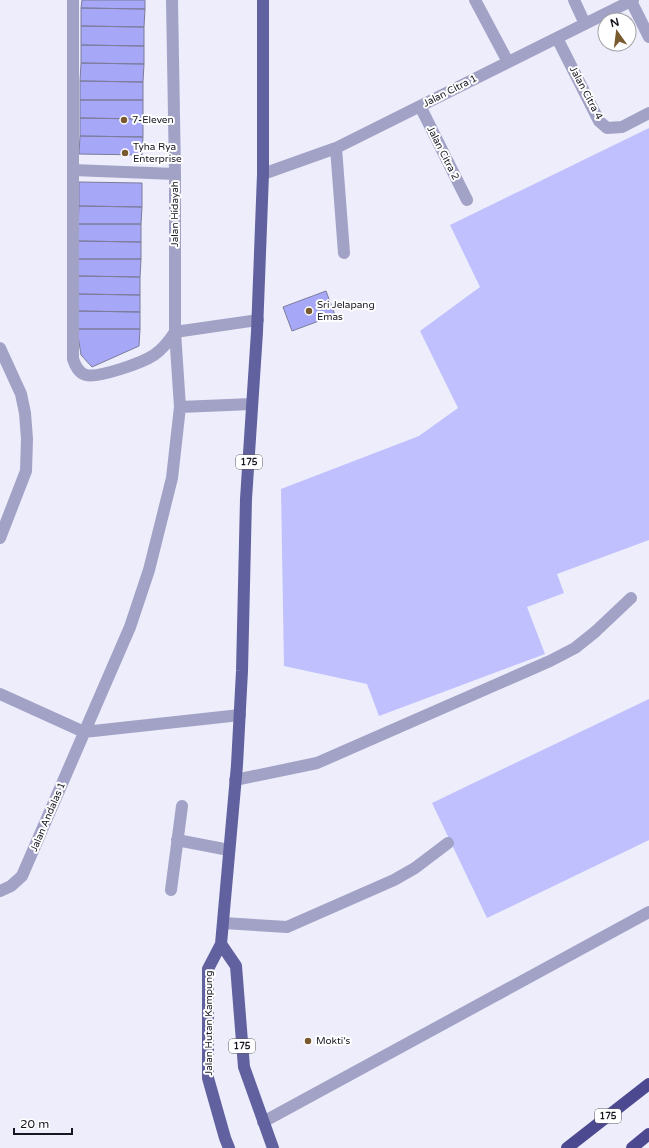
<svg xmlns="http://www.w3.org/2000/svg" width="649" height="1148" font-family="'Varela Round',sans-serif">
<rect width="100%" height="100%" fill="#ededfb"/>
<path fill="#bfc0fd" d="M649,128V540L557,574L564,593L527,607L545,654L379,716L367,684L284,666L281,489L419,436L458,408L420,331L480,287L450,225Z
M649,699V840L487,918L432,803Z"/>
<path fill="#a7a7f8" stroke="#7c7d9b" d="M82,0H145V9L81,8Z
M81,8L145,9L144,27L81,26Z
M81,26L144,27V46L81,45Z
M81,45L144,46V64L81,63Z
M81,63L144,64L143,82L80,81Z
M80,81L143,82V100H80Z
M80,100H143V119L80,118Z
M80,118L143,119V137L80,136Z
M80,136L143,137L142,155L79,154Z
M79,182L142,183V207L79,206Z
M79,206L142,207L141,224H78Z
M78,224H141V242L78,241Z
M78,241L141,242V259H78Z
M78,259H141L140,277L78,276Z
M78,276L140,277V295L77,294Z
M326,291L335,315L292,331L283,307Z
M77,294L140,295V312L77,311Z
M77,311L140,312V329H77Z
M77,329H140L139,346L92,367L81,355Z"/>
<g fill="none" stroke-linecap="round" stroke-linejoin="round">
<path stroke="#a1a2c6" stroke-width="12" d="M73,0V359C75,365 78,373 86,375C99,378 142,363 154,355C163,349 169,341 175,332
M475,0L508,62
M574,0L585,24
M631,1L649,37
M557,38L599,121L607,128L622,127L649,113
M420,106L467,200
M336,148L344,253
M73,170L175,174
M263,174L336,148L633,0
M175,332L258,320
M0,348L21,394L25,413L27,439L26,471L0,538
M180,407L252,404
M0,694L84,732L240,715
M235,780L317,763L550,661L575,648L595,632L631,598
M177,840L229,850
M171,890L182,806
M0,891L11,886L22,876L130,627L149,570L172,478L180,407L175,332V174L172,0
M223,923L287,927L394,880L415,868L448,843
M263,1122L649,912"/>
<path stroke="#6261a0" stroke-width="12" d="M221,944L236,966L244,1067L273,1148
M229,1148L225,1138L208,1078V969L221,944L237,765L242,671L246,499L257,332L263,174V0"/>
<path stroke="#4d4991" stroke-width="12" d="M567,1148L649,1084
M632,1148L649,1134"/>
</g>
<g fill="#795a2f" stroke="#fff" stroke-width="1.5">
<circle cx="124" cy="120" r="4"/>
<circle cx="125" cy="153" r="4"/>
<circle cx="309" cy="311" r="4"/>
<circle cx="308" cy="1041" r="4"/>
</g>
<g text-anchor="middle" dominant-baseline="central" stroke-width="4" stroke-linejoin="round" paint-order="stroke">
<g fill="#fff" stroke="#5d5d64" stroke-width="1">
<rect x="236" y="455" width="26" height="14" rx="3"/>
<rect x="229" y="1039" width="26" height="14" rx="3"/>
<rect x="595" y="1109" width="26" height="14" rx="3"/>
</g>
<g font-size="9" font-weight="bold" fill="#171722">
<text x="249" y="462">175</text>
<text x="242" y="1046">175</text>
<text x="608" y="1116">175</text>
</g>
<g font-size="10" fill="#171722" stroke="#fff">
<text transform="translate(450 91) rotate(-27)">Jalan Citra 1</text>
<text transform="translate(586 93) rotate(62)">Jalan Citra 4</text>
<text transform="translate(443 153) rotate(63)">Jalan Citra 2</text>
<text transform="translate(175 214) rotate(-90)">Jalan Hidayah</text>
<text transform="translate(48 817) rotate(-67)">Jalan Andalas 1</text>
<text transform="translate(209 1023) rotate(-90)">Jalan Hutan Kampung</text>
</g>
<g font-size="10" fill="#171722" stroke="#fff" text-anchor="start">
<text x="132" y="120">7-Eleven</text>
<text x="133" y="147">Tyha Rya<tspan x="133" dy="12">Enterprise</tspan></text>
<text x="317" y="305">Sri Jelapang<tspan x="317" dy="12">Emas</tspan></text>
<text x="316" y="1041">Mokti's</text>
</g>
</g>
<g transform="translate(617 32) rotate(346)"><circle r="19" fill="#ffffff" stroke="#a2a2a7"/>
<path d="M0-3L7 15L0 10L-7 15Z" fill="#795a2f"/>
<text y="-6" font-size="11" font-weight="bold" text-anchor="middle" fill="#171722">N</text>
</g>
<path d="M14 1128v6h58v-6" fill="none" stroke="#171722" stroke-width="2"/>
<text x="20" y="1128" font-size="12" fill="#171722" stroke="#ffffff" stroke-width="3" paint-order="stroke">20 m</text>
</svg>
